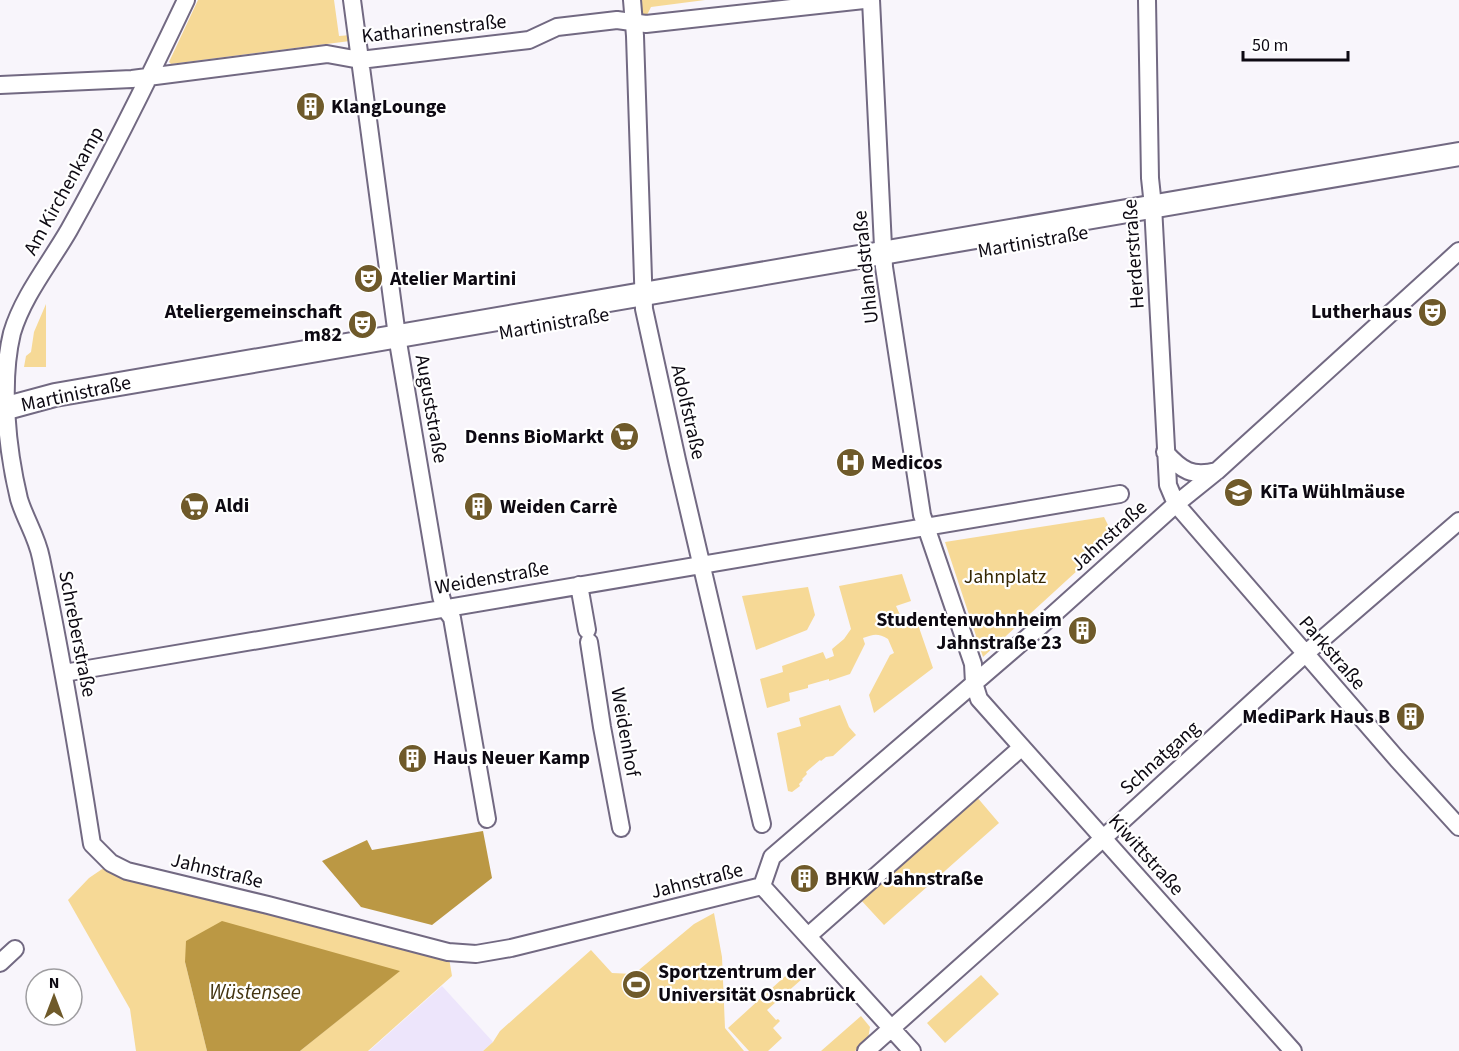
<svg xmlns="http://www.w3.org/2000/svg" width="1459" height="1051" font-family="'Source Sans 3',sans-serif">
<rect width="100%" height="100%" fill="#f8f5fb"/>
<path fill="#ede5fb" d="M442,986L493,1042L483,1051H369Z"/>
<path fill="#f6d996" d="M198,0H334L339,36L351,35L350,41L171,64L169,62Z
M637,0H705L651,7L646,17L640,15Z
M46,304V367H24L26,356L31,352L34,332Z
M1104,517L1114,537L983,657L945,542Z
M902,574L911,601L896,606L901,617L914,613L933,668L874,713L869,695L890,655L894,653L888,639C878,633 874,634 863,638L865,644L850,674L829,681V679L808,685V688L789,693L790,701L767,708L760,679L783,672L782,666L823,652L826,659L834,656L832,649L844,639L851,629L839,586Z
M808,587L815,615L807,630L756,650L742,596Z
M840,705L849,727L856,735L833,756L826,757L821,761L820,760L806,772L807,774L802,779L803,780L799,784L800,786L792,792L788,791L777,733L801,726L799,718Z
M976,796L999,823L884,925L860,899Z
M111,863L448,952L452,976L368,1051H300L399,971L185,962L207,1051H136L130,1009L68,900L89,878Z
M714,913L722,957L725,1028L744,1051H483L493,1042L500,1031L591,950L612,973L634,974L694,924Z
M793,969L802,979L767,1010L776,1020L778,1019L780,1021L773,1028L782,1038L768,1051H749L728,1028Z
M981,975L999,994L945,1043L927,1023Z
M861,1016L870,1027L868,1039L855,1051H821Z"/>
<path fill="#bb9844" d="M483,831L492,878L432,925L361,907L322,861L367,840L372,850Z
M222,921L400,971L300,1051H207L185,962L186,941Z"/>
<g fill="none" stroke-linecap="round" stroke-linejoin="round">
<defs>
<path id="street" d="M186,0C149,78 111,155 69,230C50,263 23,296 12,333C0,383 7,449 19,499C25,519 37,537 41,558C61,653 77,748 92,844L111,863L127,871L268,905L448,952L476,954L511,948L762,886L772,857L1036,630L1176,504L1217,471L1459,251
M352,0L397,336L441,596L444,607L452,618L487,819
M632,0L635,36L644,309L677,460L762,824
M871,0L884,267L922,515L973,664L974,683L979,699L1293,1051
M1147,0L1150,178L1153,206L1168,485L1176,504L1397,759L1459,827
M0,85L132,79L327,54L360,60L529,40L557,27L617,20L646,24L864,0
M1165,452C1182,471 1192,477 1217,471
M579,585L587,630
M589,642L602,727L621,828
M64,673L1120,494
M762,886L912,1051
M808,936L1022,747
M0,963L15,949
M866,1051L1042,894L1305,654L1459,521"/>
<path id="secondary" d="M0,410L55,395L1459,154"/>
</defs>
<use href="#street" stroke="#726982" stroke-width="20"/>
<use href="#secondary" stroke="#726982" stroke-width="26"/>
<use href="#street" stroke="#fff" stroke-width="16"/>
<use href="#secondary" stroke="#fff" stroke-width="22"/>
</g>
<defs>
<symbol id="building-disc" viewBox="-11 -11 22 22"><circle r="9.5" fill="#6f5a2a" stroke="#fff"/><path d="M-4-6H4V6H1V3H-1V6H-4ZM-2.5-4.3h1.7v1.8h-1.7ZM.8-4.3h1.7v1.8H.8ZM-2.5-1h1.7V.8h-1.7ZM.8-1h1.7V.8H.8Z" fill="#fff"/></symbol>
<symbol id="theatre-disc" viewBox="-11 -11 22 22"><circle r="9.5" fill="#6f5a2a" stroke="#fff"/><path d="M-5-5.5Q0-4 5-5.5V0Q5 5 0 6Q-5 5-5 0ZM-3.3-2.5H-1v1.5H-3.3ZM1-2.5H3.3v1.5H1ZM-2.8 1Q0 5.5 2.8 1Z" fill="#fff"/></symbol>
<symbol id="supermarket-disc" viewBox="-11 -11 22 22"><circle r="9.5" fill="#6f5a2a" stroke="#fff"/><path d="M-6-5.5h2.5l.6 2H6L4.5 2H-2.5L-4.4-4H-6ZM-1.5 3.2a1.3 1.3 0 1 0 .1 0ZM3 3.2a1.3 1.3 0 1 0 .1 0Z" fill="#fff"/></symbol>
<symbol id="hospital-disc" viewBox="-11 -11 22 22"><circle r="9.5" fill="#6f5a2a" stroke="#fff"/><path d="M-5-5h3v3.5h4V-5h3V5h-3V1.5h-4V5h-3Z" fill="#fff"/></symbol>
<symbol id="school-disc" viewBox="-11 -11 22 22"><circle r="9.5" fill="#6f5a2a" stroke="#fff"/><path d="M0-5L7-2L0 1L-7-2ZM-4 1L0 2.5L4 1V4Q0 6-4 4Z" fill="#fff"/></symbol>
<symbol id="stadium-disc" viewBox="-11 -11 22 22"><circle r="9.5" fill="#6f5a2a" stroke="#fff"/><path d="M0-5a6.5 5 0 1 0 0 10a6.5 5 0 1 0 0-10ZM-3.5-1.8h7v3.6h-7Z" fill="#fff"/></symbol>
</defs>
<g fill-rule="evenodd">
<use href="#building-disc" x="294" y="90" width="33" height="33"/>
<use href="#theatre-disc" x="352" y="262" width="33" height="33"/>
<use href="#theatre-disc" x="1416" y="296" width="33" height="33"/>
<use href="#theatre-disc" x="346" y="308" width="33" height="33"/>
<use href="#supermarket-disc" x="608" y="420" width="33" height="33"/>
<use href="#hospital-disc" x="834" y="446" width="33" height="33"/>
<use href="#school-disc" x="1222" y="476" width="33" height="33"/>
<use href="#supermarket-disc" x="178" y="490" width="33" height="33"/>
<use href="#building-disc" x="462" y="490" width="33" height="33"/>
<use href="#building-disc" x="1066" y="614" width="33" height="33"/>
<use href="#building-disc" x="1394" y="700" width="33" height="33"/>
<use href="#building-disc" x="396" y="742" width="33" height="33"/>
<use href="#building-disc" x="788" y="862" width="33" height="33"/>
<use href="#stadium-disc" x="620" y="968" width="33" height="33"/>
</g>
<g text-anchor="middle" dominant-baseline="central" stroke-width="4.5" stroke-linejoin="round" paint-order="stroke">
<g font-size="20" fill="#0d0912" stroke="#fff">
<text transform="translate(434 29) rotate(-6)">Katharinenstraße</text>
<text transform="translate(64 191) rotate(-61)">Am Kirchenkamp</text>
<text transform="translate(1033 242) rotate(-10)">Martinistraße</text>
<text transform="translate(1134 254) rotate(-94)">Herderstraße</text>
<text transform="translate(866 267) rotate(-96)">Uhlandstraße</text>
<text transform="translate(554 324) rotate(-10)">Martinistraße</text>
<text transform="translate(76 394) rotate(-12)">Martinistraße</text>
<text transform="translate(431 409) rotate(80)">Auguststraße</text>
<text transform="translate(688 412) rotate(77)">Adolfstraße</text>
<text transform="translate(1109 536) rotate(-42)">Jahnstraße</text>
<text transform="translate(492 578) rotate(-10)">Weidenstraße</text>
<text transform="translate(77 634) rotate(79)">Schreberstraße</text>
<text transform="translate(1332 653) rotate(49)">Parkstraße</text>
<text transform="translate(625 732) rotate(80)">Weidenhof</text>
<text transform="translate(1160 758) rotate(-42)">Schnatgang</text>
<text transform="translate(1146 855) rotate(48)">Kiwittstraße</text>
<text transform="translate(217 871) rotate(14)">Jahnstraße</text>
<text transform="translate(697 881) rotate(-14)">Jahnstraße</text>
</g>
<g font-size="20" font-weight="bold" fill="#0d0912" stroke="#fff" text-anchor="start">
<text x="331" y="107">KlangLounge</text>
<text x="390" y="279">Atelier Martini</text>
<text x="342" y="312" text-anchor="end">Ateliergemeinschaft<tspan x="342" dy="23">m82</tspan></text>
<text x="1412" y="312" text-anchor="end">Lutherhaus</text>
<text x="604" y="437" text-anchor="end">Denns BioMarkt</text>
<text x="871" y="463">Medicos</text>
<text x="1260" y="492">KiTa Wühlmäuse</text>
<text x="215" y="506">Aldi</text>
<text x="500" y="507">Weiden Carrè</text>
<text x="1062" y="620" text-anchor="end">Studentenwohnheim<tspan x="1062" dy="23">Jahnstraße 23</tspan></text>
<text x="1390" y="717" text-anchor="end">MediPark Haus B</text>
<text x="433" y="758">Haus Neuer Kamp</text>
<text x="825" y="879">BHKW Jahnstraße</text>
<text x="658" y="972">Sportzentrum der<tspan x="658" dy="23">Universität Osnabrück</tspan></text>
</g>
<g font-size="20" fill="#352702" stroke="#fff">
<text x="1005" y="577">Jahnplatz</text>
</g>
<g font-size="21" font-style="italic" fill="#443511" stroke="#fff">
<text x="255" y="992">Wüstensee</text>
</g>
</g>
<g transform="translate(54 997)"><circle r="28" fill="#ffffff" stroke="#9e9da0" stroke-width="1.5"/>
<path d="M0-4.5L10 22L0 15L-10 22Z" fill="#6f5a2a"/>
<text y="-9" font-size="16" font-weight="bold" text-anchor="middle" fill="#0d0912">N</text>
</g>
<path d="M1243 51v9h105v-9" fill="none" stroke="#0d0912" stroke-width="3"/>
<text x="1252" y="51" font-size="18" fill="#0d0912" stroke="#ffffff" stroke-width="4.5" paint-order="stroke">50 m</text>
</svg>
